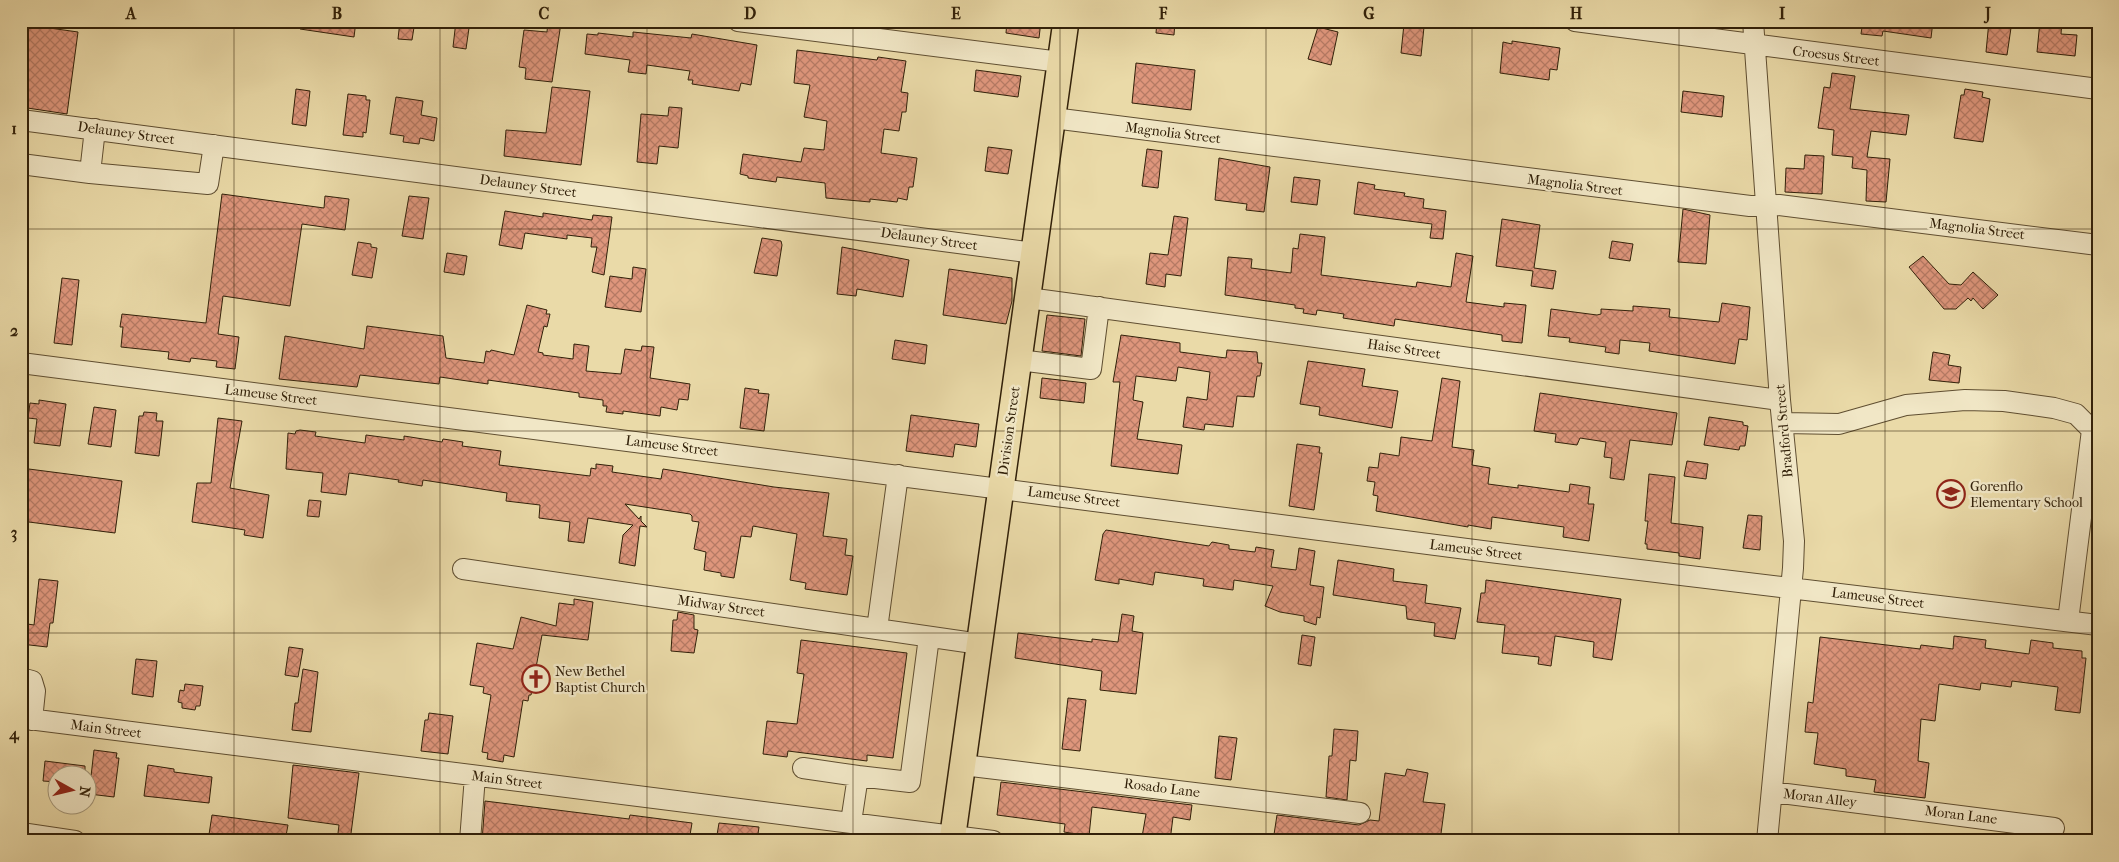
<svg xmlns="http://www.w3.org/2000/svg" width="2119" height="862" font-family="'IM FELL French Canon',serif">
<defs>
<pattern id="building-cross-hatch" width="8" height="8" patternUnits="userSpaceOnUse" patternTransform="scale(1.25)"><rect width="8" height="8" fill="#de967c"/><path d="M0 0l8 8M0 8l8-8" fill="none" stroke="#b57a64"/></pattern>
</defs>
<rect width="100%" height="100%" fill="#eadaa8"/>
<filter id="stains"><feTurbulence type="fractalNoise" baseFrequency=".004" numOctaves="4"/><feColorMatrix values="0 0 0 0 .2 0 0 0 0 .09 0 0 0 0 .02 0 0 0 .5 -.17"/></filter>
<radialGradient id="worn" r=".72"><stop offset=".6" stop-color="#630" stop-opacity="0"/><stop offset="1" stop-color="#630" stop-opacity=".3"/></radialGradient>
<path fill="url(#building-cross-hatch)" stroke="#312009" d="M301,21H356L354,37L300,29Z
M400,21H415L412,40L398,39Z
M456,21H470L466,49L453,47Z
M548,21H561V23L552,82L525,79L526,68L519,67L524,30L547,32Z
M1007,21H1041L1039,38L1006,33Z
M1157,21H1175L1174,35L1156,33Z
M1863,21H1933L1931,38L1883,31L1882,36L1861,34Z
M1989,21H2012L2007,55L1986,52Z
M2040,21H2062L2061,34L2077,35L2075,56L2037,52Z
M21,24L78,32L67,114L21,107Z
M1404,24L1424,27L1421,56L1401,53Z
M1318,27L1338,32L1331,65L1308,59Z
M633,32L691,38L692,34L757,45L751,85L741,83L739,91L692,84L693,80H688L690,71L647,65L646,74L628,72L630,60L585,54L587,34L598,35V33L633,37Z
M1512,41L1560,48L1557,70L1550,69L1549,80L1500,73L1503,42L1512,44Z
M797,50L877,60L878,57L906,61L901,92L908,93L906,112H902L899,131L884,129L881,153L917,158L913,187H909L907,200L898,198L897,202L870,199V202L826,198L825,183L777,177L776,182L748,178V176L740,174L743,154L801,162L804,148L824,150L827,121L804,117L810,85L794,83Z
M1136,63L1195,70L1191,110L1132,103Z
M976,70L1021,76L1018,97L974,91Z
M1832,73L1855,76L1850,109L1909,115L1906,135L1871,131L1867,157L1890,159L1886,202L1866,201L1867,170L1852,168L1853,157L1832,155L1834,130L1818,128L1824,87L1830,88Z
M552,87L590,91L581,165L504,156L506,130L546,133Z
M296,89L310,91L306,126L292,124Z
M1965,89L1983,92L1982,97L1990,99L1983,142L1954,138L1961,95H1964Z
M1683,91L1724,96L1722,117L1681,112Z
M348,94L366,96V100H370L366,133L363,132V137L343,135Z
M396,97L423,101L421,115L437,118L434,141L420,138L419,144L403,142L404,136L390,134Z
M669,107L682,108L678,148L659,146L657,164L637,162L641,114L668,116Z
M988,147L1012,150L1008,174L985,171Z
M1147,149L1162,151L1158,188L1142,186Z
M1805,155L1824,156L1822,194L1785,192L1786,168L1804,169Z
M1219,158L1270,167L1264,212L1246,210L1247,204L1215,200Z
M1294,177L1320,180L1317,205L1291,202Z
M1358,182L1375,185L1374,189L1405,193L1404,196L1424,199L1423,208L1446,211L1443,239L1430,238L1432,224L1354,214Z
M222,194L324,208L325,196L349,199L345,230L302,224L290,306L223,296L218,334L239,337L235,369L216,367L217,361L191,358L190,362L168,359L169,352L121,347L123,327H120L122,314L206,323Z
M409,196L429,198L423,239L402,236Z
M1683,209L1710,215L1706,264L1678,262Z
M505,211L543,217V213L592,220L593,215L612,217L604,275L592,272L597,247H591L592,238L567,235V239L525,233L522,249L499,245Z
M1174,216L1188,218L1181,276L1166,274L1165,287L1146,284L1150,253L1168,255Z
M1502,219L1540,225L1534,268L1556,271L1553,289L1531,286L1533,271L1496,266Z
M1300,234L1325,237L1321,275L1416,287L1417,282L1451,287L1456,253L1473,256L1466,302L1504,307V303L1526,305L1522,343L1502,341V335L1395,319L1394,326L1343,318L1344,314L1317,310L1316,315L1303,313L1304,309L1295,308V305L1225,295L1228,257L1252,259L1251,268L1291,273L1293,248L1298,249Z
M762,238L781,241L782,245L777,276L754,273Z
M1612,241L1633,244L1630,261L1609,258Z
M358,242L371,244V247L377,248L372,278L352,275Z
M842,247L909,260L903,297L857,289L856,296L837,294Z
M447,253L467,256L464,275L444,272Z
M1923,256L1949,284L1961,285L1973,272L1998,295L1983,309L1973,298L1971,301L1968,298L1956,309H1944L1909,267Z
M633,267L646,269L641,312L605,307L610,276L632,279Z
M949,269L1012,278V301L1006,324L943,315Z
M62,278L79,280L72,345L54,343Z
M1722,303L1750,307L1747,340L1739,339L1735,364L1649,351L1650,343L1620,340L1619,354L1605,352L1606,347L1569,342L1570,338L1548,336L1551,309L1597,315L1601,314V309L1633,311V306L1670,309L1669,317L1719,322Z
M527,305L547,310L546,314H550L547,327L544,326L538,352L543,353V355L573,359L574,344L589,346L586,371L621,374L625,349L641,351L642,346L654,347L650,378L690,384L688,400L679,399L677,410L661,407L660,416L623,411V414L606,412L607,406H603V400L579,397V393L488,380V384L440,377L439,384L360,375L357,387L279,379L285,336L364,349L367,326L443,336L446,358L484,363L486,351L490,352L491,350L514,355Z
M1047,315L1085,319L1081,356L1042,351Z
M1121,335L1180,343V352L1226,358L1227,350L1257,352L1258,363H1262L1260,376H1257L1254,397L1237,396L1233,427L1205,424L1204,430L1183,427L1187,397L1207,400L1210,372L1178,367L1176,381L1136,376L1133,400L1143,402L1137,439L1182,445L1178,474L1111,466L1120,382H1113Z
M895,340L927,345L925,364L892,359Z
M1933,352L1950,355L1948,365L1961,367L1959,383L1929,380Z
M1308,361L1365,369L1362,386L1398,391L1392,428L1319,415L1320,407L1300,404Z
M1042,378L1086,383L1084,403L1040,398Z
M1442,378L1460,381L1452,447L1474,450L1472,465L1490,468L1488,484L1518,488V485L1569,492L1570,484L1590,487L1588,504H1594L1589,541L1563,537L1564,527L1492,517L1491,529L1468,525V527L1376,511L1378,496L1373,495L1375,482L1367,481L1369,467L1378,468L1380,453L1399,456L1401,437L1432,441Z
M745,388L759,390L758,393L769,394L764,431L740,428Z
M1540,393L1677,413L1672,445L1630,440L1624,480L1610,478L1612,458L1604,457L1606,442L1580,438L1577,445L1555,442L1556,434L1534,431Z
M39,400L66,404L60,446L34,443L37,419L28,418L30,403L39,404Z
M94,407L116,410L111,447L88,444Z
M144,412L157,413L156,421H163L159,456L135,453L139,416H143Z
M911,415L979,424L976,447L955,444L953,457L906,451Z
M1709,417L1743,422V425L1748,426L1745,446H1740L1739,450L1704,445Z
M218,418L242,421L230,488L269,495L263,538L244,535L245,530L192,522L197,483H211Z
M300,430L316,432L315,436L365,443L366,435L404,440V436L442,442L443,439L463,442L462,446L501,451L499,465L590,476L591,468L596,469V464L613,466L612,472L661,479L663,469L774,487L829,493L823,536L847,539L845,555L853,556L847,595L805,589L806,583L790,580L797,534L753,526L751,537L741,536L734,578L721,576V573L704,570L706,552L694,549L699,522L692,521V516L690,514L625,504L639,519L641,516V521L647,527L640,526L635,566L619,563L623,535L633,525L588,518L584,543L568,541L570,522L539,518L540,505L506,501L507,493L423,480L422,486L398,482L399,480L349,473L346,495L321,492L323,473L286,469L288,433L295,434L296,431Z
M1297,444L1320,447L1319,453H1322L1314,510L1289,506Z
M1687,461L1708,464L1706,479L1684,476Z
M21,468L122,481L115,533L21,521Z
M1649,474L1675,477L1671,523L1703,527L1700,559L1679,556V553L1647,549V544H1645L1648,521H1645Z
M309,500L321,501L319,517L307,516Z
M1748,515L1762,516L1760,550L1743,548Z
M1106,530L1209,546L1212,542L1229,545V549L1255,552L1256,547L1274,550L1271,567L1296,570L1299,548L1315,551L1310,585L1324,587L1320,618L1317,617L1316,625L1304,621V616L1280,612L1265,606L1273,586L1234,580L1233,590L1203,586L1204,579L1155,572L1153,585L1119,579V584L1095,580L1103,534Z
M1338,560L1394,569L1393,581L1427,585L1425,603L1461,608L1455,639L1434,636L1435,623L1407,619L1406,606L1333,595Z
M39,579L58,581L53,623H50L47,647L21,644V623L34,625Z
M1486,580L1621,599L1612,660L1593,657L1594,642L1555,636L1551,666L1538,664L1539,657L1502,653L1505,625L1477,622L1481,593H1485Z
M574,599L593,602L588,640L542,635L531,695H529L528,701L523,700L514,757L504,755L503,762L487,759L488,753L482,752L491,695L483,693L484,687L470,685L477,643L513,649L521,617L556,626L559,603L574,605Z
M678,612L694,615V629L698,630L694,653L671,651L673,620H677Z
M1122,614L1134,616L1132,631L1143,633L1136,694L1100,690L1102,671L1015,658L1018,633L1092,642V639L1118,642Z
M1302,635L1315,637L1311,666L1298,664Z
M1954,636L1986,640L1985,648L2029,654L2031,640L2053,643V648L2082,651V658H2086L2080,713L2055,710L2058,687L2012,681L2011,687L1981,683L1980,690L1939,684L1935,721L1921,719L1918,761L1929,763L1925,798L1874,792L1876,780L1846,776V769L1814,764L1818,733L1805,732L1808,702L1813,703L1820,637L1920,649L1921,645L1953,649Z
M801,640L907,653L893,758L867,755V761L788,751L787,757L763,754L767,721L797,724L804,674L797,673Z
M289,647L303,649L298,677L285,675Z
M136,659L157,661L153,697L132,694Z
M303,669L318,672L311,732L292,730L295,703H298Z
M185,684L203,686L200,706H196L195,710L182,708V703L178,702L180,690L184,691Z
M1068,698L1086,700L1080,751L1062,749Z
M429,713L453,716L448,754L421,751L425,720H428Z
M1334,729L1358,731L1356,761L1350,760L1347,800L1326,797L1329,756H1332Z
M1219,736L1237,738L1231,780L1215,778Z
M94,750L117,753L116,758H119L114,797L89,794Z
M45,761L85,766V774H58V782L43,781Z
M148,765L174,769V772L212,777L209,803L144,796Z
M293,765L359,773L350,841H337L339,825L288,818Z
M1407,769L1428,773L1423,802L1445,804L1440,841H1273L1277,815L1359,825L1370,820L1379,821L1385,773L1405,776Z
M1001,782L1192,805L1190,820L1173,817L1170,841L1142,837L1146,814L1092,807L1089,836L1064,832L1065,824L997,815Z
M485,801L629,819L630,815L692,823L689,841H482Z
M212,815L288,825L285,841H208Z
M719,823L759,827L757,841H716Z"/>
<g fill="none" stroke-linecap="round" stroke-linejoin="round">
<defs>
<path id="minor" d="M738,21L1060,62
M1575,21L2098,89
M1753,21L1780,400L1794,541L1793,568L1767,841
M1053,118L1750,206L1779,205L2098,245
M21,120L1034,253
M21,164L90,173L95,129
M90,173L208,184L214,145
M1028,298L1780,400
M1019,360L1091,369L1099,307
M21,363L1490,552L2098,625
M1784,423L1839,424L1906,405L1965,400L2004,401L2054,408L2076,414L2092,430L2068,621
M463,569L980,644
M877,629L898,475
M21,678L32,681L35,691L32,720
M21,718L993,841
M963,765L1360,813
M803,768L858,776
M1772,792L2054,828
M851,822L858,776L910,782L929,637
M21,833L75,841
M470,841L475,776"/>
<path id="major" d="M952,841L1066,21"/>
</defs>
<use href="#minor" stroke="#5f4e31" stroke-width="22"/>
<use href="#major" stroke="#312009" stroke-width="28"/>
<use href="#minor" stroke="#f1e7c6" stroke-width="20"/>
<use href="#major" stroke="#eadaa8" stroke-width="25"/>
</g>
<path fill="none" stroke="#312009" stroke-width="1" stroke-opacity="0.55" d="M234,21V841M440,21V841M647,21V841M853,21V841M1060,21V841M1266,21V841M1472,21V841M1679,21V841M1885,21V841M21,229H2098M21,431H2098M21,633H2098"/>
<defs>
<symbol id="school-ring" viewBox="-11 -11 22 22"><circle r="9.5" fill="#f1e7c6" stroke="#8f2418" stroke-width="1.5"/><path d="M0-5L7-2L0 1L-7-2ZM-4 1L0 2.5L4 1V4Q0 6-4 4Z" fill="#8f2418"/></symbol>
<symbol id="church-ring" viewBox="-11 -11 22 22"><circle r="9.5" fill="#f1e7c6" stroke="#8f2418" stroke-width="1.5"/><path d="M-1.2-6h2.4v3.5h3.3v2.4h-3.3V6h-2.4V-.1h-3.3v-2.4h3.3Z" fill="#8f2418"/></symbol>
</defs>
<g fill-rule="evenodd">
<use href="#school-ring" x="1935" y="478" width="32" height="32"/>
<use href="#church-ring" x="520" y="663" width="32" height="32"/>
</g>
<g text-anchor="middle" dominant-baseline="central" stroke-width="4.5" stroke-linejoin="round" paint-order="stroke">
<g font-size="14" fill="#312009" stroke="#f1e7c6">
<text transform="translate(1836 56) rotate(7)">Croesus Street</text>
<text transform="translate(126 133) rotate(8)">Delauney Street</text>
<text transform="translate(1173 133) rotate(7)">Magnolia Street</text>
<text transform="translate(1575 185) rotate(7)">Magnolia Street</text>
<text transform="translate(528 186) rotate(8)">Delauney Street</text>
<text transform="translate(1977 229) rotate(7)">Magnolia Street</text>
<text transform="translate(929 239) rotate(8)">Delauney Street</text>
<text transform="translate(1404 349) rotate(8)">Haise Street</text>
<text transform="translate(271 395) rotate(7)">Lameuse Street</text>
<text transform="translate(1009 431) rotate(-82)">Division Street</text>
<text transform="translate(1784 431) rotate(-95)">Bradford Street</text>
<text transform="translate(672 446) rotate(7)">Lameuse Street</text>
<text transform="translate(1074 497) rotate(7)">Lameuse Street</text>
<text transform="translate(1476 550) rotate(7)">Lameuse Street</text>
<text transform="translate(1878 598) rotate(7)">Lameuse Street</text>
<text transform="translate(721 606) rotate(8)">Midway Street</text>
<text transform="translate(106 729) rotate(7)">Main Street</text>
<text transform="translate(507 780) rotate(7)">Main Street</text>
<text transform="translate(1162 788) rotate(7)">Rosado Lane</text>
<text transform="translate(1820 798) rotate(7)">Moran Alley</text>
<text transform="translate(1961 815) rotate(7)">Moran Lane</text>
</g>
<g font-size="14" fill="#312009" stroke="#f1e7c6" text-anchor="start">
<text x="1970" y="486">Gorenflo<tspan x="1970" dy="16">Elementary School</tspan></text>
<text x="555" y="671">New Bethel<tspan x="555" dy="16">Baptist Church</tspan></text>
</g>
</g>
<rect width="2119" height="862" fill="none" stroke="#eadaa8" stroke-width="55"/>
<g transform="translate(72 790) rotate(98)"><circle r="24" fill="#f1e7c6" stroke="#a4977a"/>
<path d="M0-4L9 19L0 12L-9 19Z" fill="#8f2418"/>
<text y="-8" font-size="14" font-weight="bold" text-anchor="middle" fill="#312009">N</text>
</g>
<rect x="28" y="28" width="2064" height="806" fill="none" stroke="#312009" stroke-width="2"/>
<g font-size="16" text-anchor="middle" font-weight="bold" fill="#312009">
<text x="131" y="19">A</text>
<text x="337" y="19">B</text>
<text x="544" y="19">C</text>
<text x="750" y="19">D</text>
<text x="956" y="19">E</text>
<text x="1163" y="19">F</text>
<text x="1369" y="19">G</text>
<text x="1576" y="19">H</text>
<text x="1782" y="19">I</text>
<text x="1988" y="19">J</text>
<text x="14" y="134">1</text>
<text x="14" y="336">2</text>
<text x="14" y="538">3</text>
<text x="14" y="739">4</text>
</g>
<rect width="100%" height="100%" filter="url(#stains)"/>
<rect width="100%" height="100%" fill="url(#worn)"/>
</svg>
